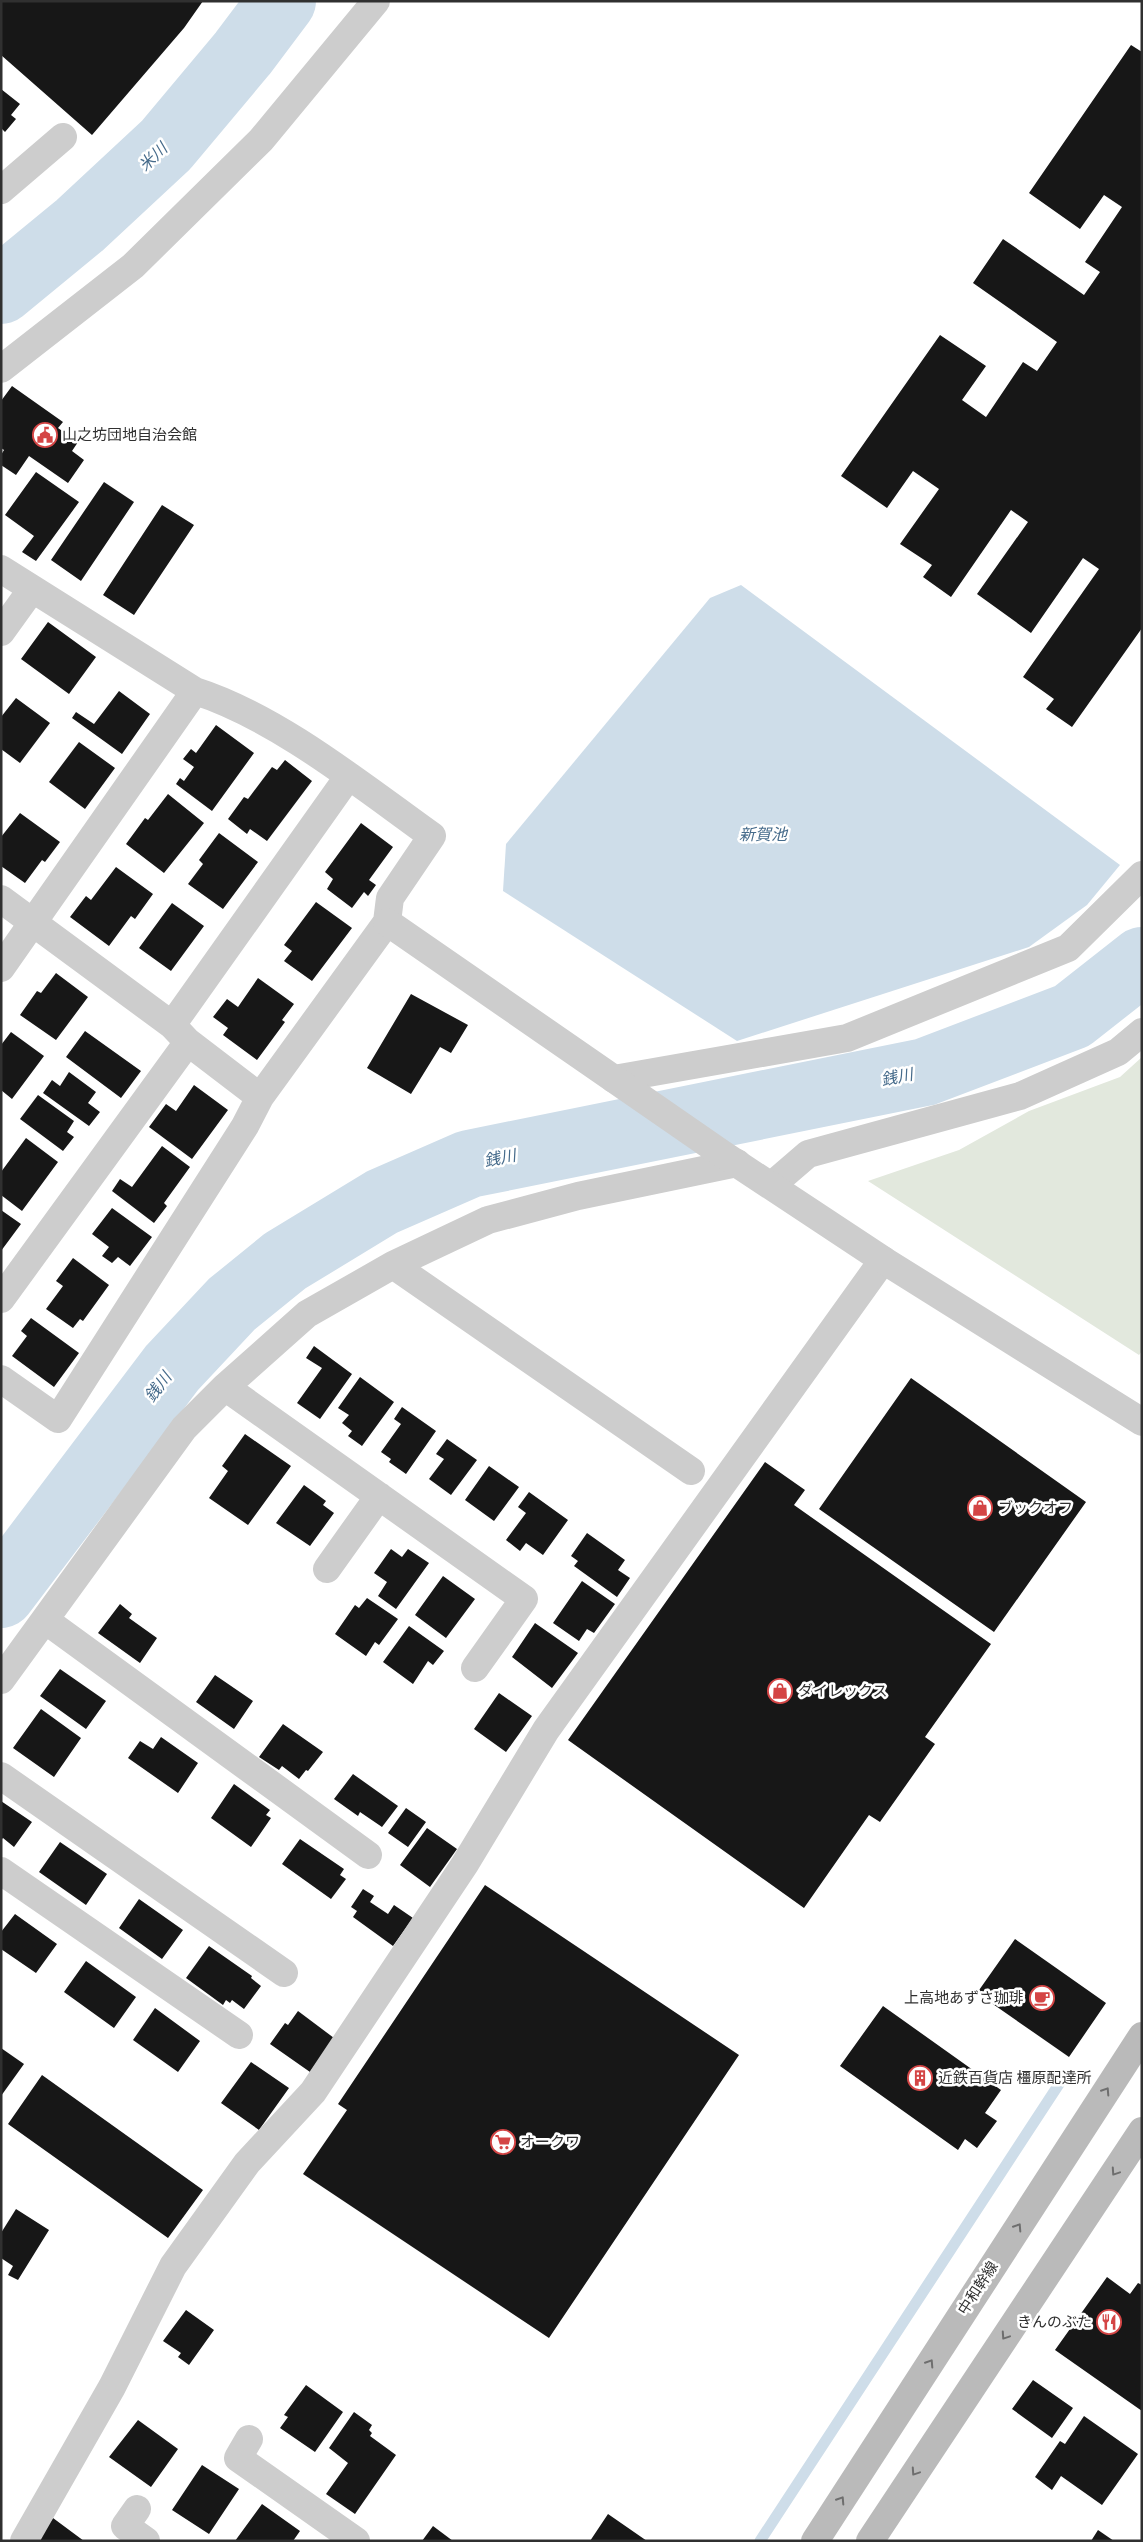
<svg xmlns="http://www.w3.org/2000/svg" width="1143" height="2542" font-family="'Fira Sans Condensed','Noto Sans JP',sans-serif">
<rect width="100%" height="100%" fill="#fff"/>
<path fill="#e2e8dd" d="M1142,1057V1351L1139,1355L868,1181L959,1150L1029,1111L1120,1077Z"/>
<path fill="#cedde9" d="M741,585L1120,865L1087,905L1029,947L737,1041L503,891L506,844L710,598Z"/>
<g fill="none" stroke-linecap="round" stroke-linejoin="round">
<path stroke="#cedde9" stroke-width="11" d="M645,1130L671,1144
M760,2541L1063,2078"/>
<path stroke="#cedde9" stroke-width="68" d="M1,290L80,225L166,145L243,53L282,1
M1,1594L172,1368L232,1304L285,1261L382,1202L469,1164L925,1072L1072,1016L1142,961"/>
</g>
<path fill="#171717" d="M1,1H203L184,28L92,135L1,55Z
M1131,45L1142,52V628L1072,727L1046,709L1054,699L1023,677L1099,569L1083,558L1031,633L977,594L1028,522L1011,510L951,597L923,577L932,565L900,544L939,489L913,471L887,508L841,476L940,335L986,366L962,400L986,417L1023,362L1037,371L1057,342L973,283L1003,239L1084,295L1100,272L1085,262L1122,207L1104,195L1080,229L1029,193Z
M1,89L20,104L11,115L16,119L5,132L1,128Z
M12,386L63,422L58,428L78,442L72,451L84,460L68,483L29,456L16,475L1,465V455L4,450L1,448V401Z
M36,472L79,502L36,561L22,552L34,536L5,515Z
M104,482L134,502L81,581L51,560Z
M162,505L194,525L134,615L103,595Z
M48,622L96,657L69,694L21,659Z
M119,691L150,714L122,754L72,718L76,712L94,724Z
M16,698L50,723L20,763L1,749V717Z
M216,725L254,753L212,811L176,784L180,778L184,781L194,767L183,759L191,749L196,753Z
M79,742L115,768L85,809L49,782Z
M285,760L312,781L267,841L250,829L247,834L228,819L244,797L248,799L272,767L277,770Z
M168,794L204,823L164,873L126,844L145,818L148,820Z
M20,813L60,842L45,862L42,860L25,883L1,866V837Z
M361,823L393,847L369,880L376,885L368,896L364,892L352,908L327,889L333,879L325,872Z
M219,833L258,862L223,909L188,884L203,864L199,860Z
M116,867L153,894L135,919L131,916L109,946L70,917L86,896L91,900Z
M316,902L352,928L312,981L284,961L292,951L284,945Z
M172,903L204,926L171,971L139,948Z
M56,973L88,997L56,1040L20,1015L37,991L41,993Z
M258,978L294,1004L282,1020L285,1022L257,1060L223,1035L228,1028L213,1017L227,999L238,1007Z
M411,994L468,1025L451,1053L440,1047L411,1094L367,1068Z
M85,1031L141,1071L121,1098L66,1057Z
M11,1032L44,1056L12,1099L1,1090V1045Z
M69,1072L96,1092L88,1103L100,1112L89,1126L43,1093L52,1080L60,1086Z
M194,1085L228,1110L192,1159L149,1127L166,1104L176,1111Z
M38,1095L74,1121L67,1132L74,1137L63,1151L20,1119Z
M26,1138L58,1162L22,1211L1,1195V1172Z
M162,1146L190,1167L164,1203L167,1206L154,1223L112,1191L120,1179L132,1187Z
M112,1208L152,1237L130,1266L118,1257L112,1263L102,1256L109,1247L92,1234Z
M1,1210L21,1224L1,1251Z
M73,1258L109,1285L83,1321L80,1319L73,1328L46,1309L63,1286L56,1281Z
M31,1318L79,1353L54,1387L12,1356L27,1336L21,1331Z
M314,1346L352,1374L320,1419L297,1403L322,1368L306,1358Z
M360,1377L394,1402L362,1446L348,1436L352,1431L342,1423L349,1415L338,1408Z
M911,1378L1086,1502L994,1632L819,1509Z
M402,1407L436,1431L406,1474L389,1462L391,1459L381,1452L401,1424L394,1419Z
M245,1434L291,1466L248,1525L209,1498L228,1471L222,1466Z
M447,1439L477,1460L451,1495L429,1479L444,1459L436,1454Z
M765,1462L805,1490L794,1505L991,1644L925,1737L935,1744L880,1822L869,1815L804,1908L568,1740Z
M489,1466L519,1487L494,1521L465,1500Z
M304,1485L326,1501L323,1505L334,1513L310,1546L276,1523Z
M529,1492L568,1520L543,1555L526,1543L520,1551L506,1540L526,1513L518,1507Z
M587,1533L625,1560L618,1570L630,1578L617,1597L574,1566L578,1561L571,1556Z
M391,1549L402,1557L408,1549L429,1563L396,1609L378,1596L387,1582L374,1573Z
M443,1576L475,1599L446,1638L415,1615Z
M582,1581L615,1604L594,1633L587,1629L579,1641L553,1623Z
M367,1598L398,1619L379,1645L375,1642L366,1656L335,1634L355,1605L359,1608Z
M120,1604L132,1614L129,1618L157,1638L140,1663L98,1633Z
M535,1623L578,1653L552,1688L512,1657Z
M409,1626L444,1651L433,1665L428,1661L413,1684L383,1662Z
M60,1669L106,1701L86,1729L40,1696Z
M215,1675L253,1701L234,1729L196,1702Z
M499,1693L532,1716L506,1752L474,1729Z
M41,1709L81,1738L54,1777L13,1748Z
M283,1724L323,1752L308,1771L306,1770L299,1779L282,1766L279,1770L259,1757Z
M161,1737L198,1763L178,1793L128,1758L140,1741L153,1749Z
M353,1774L398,1806L382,1827L360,1812L358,1816L334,1799Z
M234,1784L270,1810L266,1815L271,1818L251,1847L211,1818Z
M1,1801L32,1822L14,1847L3,1838L1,1840Z
M406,1808L426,1822L408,1847L388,1833Z
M427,1828L457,1849L430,1887L400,1865Z
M300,1839L344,1869L340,1875L346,1879L331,1899L282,1864Z
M60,1842L107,1874L86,1905L39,1872Z
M485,1885L739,2055L549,2338L303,2174L347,2110L338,2104Z
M363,1889L374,1896L370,1902L388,1914L394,1905L413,1918L393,1946L353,1917L357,1911L351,1907Z
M139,1899L183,1930L162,1959L119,1928Z
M15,1914L57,1944L36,1973L1,1949V1932Z
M1015,1939L1106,2003L1069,2057L977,1993Z
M209,1946L252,1976L251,1978L261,1986L244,2009L232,2000L230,2003L226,2000L223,2005L186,1978Z
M86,1961L136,1997L114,2028L64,1992Z
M883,2006L1001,2090L985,2113L997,2121L977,2148L965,2139L958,2150L840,2066Z
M155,2008L200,2041L178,2072L133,2040Z
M298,2011L334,2038L310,2072L270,2044L285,2023L288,2025Z
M1,2048L24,2064L1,2096Z
M251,2062L289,2088L259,2130L221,2103Z
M42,2075L203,2190L168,2238L8,2124Z
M16,2209L49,2230L18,2280L8,2275L13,2266L1,2258V2233Z
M1107,2277L1130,2294L1138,2283L1142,2285V2411L1055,2350Z
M186,2310L214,2330L189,2365L178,2357L181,2353L163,2341Z
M1033,2380L1073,2408L1052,2438L1012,2409Z
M306,2385L343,2412L315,2452L280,2428L288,2417L284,2415Z
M354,2412L372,2425L369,2430L372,2433L370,2436L396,2455L355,2514L326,2494L348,2463L329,2448Z
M1084,2416L1138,2454L1102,2505L1061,2476L1052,2490L1035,2477L1060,2441L1065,2444Z
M138,2420L178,2449L151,2487L109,2457Z
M202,2465L239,2489L209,2534L172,2510Z
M262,2504L300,2531L293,2541H235Z
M608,2514L647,2541H590Z
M53,2518L84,2541H37Z
M433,2526L453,2541H422Z
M1098,2530L1114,2541H1091Z"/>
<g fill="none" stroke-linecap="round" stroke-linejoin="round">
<path stroke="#cdcdcd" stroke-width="28" d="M1,190L63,137
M1,369L133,266L261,140L376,1
M1,569L195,691C277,717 362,786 432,836L390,898L387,922L260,1097L245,1126L58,1419L1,1379
M1,632L32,589
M1,899L172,1025L188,1042L260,1097
M1,968L195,691
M172,1025L348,777
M614,1079L847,1038L1068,948L1142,875
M772,1185L808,1154L1020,1096L1118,1052L1142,1032
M393,1265L691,1471
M1,1299L188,1042
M225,1387L524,1599L475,1668
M327,1569L379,1496
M45,1620L368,1855
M1,1680L184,1428L225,1387L307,1314L393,1265L488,1220L578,1196L737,1163
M1,1776L284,1973
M1,1871L239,2035
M249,2439L238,2458L356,2541
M137,2509L125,2526L146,2541
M24,2541L112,2387L173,2266L247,2163L313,2092L465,1864L546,1730L883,1260"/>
<path stroke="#cdcdcd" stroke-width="28" d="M387,922L721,1153L883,1260L1142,1422"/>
<path stroke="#bababa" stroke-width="28" d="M815,2541L1142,2036
M870,2541L1142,2131"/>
</g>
<defs><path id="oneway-chevron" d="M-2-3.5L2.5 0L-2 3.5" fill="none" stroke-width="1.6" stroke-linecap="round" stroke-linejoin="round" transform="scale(1.25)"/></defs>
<g stroke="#6e6e6e">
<use href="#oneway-chevron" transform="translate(1106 2091) rotate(-57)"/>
<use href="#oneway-chevron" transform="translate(1115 2172) rotate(124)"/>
<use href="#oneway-chevron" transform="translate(1018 2227) rotate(-57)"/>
<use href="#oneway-chevron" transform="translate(1005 2336) rotate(124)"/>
<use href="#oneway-chevron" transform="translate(930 2363) rotate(-57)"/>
<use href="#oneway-chevron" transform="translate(915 2472) rotate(124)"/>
<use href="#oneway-chevron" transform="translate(841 2500) rotate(-57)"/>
</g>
<defs>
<symbol id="civic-ring" viewBox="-11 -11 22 22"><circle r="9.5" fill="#fff" stroke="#d44545" stroke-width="1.5"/><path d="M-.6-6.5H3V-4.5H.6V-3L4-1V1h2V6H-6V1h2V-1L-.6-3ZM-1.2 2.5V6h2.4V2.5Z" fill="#d44545"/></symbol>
<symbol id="shop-ring" viewBox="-11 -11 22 22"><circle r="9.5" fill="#fff" stroke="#d44545" stroke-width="1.5"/><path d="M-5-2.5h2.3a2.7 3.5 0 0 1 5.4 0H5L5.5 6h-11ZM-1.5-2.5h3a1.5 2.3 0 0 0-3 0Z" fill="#d44545"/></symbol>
<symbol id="cafe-ring" viewBox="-11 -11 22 22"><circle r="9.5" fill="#fff" stroke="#d44545" stroke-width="1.5"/><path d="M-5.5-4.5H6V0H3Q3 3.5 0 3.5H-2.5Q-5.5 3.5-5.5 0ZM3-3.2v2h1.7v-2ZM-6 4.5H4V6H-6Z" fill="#d44545"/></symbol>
<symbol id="building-ring" viewBox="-11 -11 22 22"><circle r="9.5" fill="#fff" stroke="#d44545" stroke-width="1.5"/><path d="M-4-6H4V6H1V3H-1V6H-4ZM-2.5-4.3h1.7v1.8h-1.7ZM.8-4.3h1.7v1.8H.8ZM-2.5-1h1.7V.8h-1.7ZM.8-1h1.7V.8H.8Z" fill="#d44545"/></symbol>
<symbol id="supermarket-ring" viewBox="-11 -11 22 22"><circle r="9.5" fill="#fff" stroke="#d44545" stroke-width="1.5"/><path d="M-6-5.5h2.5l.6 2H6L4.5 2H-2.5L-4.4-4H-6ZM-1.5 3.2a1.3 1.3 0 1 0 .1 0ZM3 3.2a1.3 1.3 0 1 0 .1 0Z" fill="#d44545"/></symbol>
<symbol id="restaurant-ring" viewBox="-11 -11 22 22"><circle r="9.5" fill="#fff" stroke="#d44545" stroke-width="1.5"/><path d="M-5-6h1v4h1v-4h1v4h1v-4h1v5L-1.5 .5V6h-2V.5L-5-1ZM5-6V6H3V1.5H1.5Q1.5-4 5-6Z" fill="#d44545"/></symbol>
</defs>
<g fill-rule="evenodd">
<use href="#civic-ring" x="31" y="421" width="28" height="28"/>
<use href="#shop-ring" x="966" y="1494" width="28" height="28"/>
<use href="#shop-ring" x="766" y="1677" width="28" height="28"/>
<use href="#cafe-ring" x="1028" y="1984" width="28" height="28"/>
<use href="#building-ring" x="906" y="2064" width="28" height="28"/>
<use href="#supermarket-ring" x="489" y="2128" width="28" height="28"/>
<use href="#restaurant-ring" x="1095" y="2308" width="28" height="28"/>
</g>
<g text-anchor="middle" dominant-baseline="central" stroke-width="5" stroke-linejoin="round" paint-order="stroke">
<g font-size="15" fill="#303030" stroke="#fff" text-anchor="start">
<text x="62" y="435">山之坊団地自治会館</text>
<text x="998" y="1508">ブックオフ</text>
<text x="798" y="1691">ダイレックス</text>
<text x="1024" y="1998" text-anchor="end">上高地あずさ珈琲</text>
<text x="938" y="2078">近鉄百貨店 橿原配達所</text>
<text x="520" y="2142">オークワ</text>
<text x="1092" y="2322" text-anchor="end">きんのぶた</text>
</g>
<g font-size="15" fill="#303030" stroke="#fff">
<text transform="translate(978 2288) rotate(-57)">中和幹線</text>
</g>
<g font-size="16" font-style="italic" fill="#466b8b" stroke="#fff">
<text transform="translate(153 157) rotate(-44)">米川</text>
<text x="763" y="834">新賀池</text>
<text transform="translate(897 1077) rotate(-11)">銭川</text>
<text transform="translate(500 1158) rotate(-11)">銭川</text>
<text transform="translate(158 1387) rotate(-53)">銭川</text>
</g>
</g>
<rect width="1143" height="2542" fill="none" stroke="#303030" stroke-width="5"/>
</svg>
